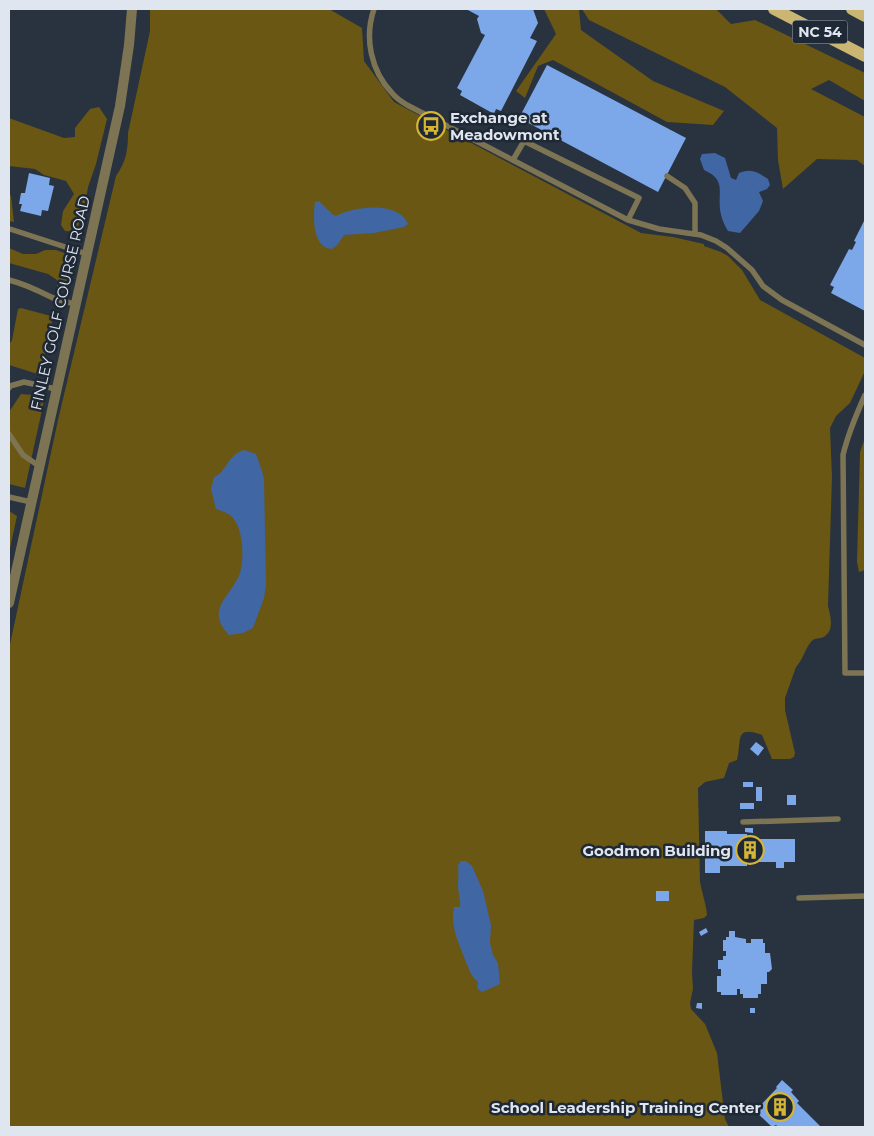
<svg xmlns="http://www.w3.org/2000/svg" width="874" height="1136" font-family="Montserrat,sans-serif">
<rect width="100%" height="100%" fill="#29323f"/>
<path fill="#695713" d="M150,9H329L362,28L364,61L394,102L641,233L673,237L704,244V246L721,252L728,256L742,270L760,300L865,358V371L850,403L836,416L830,428L832,477L828,606C831,618 835,633 821,638C815,639 814,638 810,643C805,650 802,661 796,667L785,698V710L795,753L794,757L790,759H772L762,735C734,725 742,740 737,760L729,763L724,778L705,782L698,788L700,882C702,893 706,903 707,915L704,918L694,920L692,972L693,989L690,1003L691,1009L705,1024L717,1053L725,1119L729,1127H9V649L58,420L116,176C126,162 128,150 128,133L150,31Z
M544,9H579L581,30L653,81L724,111L713,125L667,122L553,60L538,66L525,98L516,91L556,34Z
M582,9H716L731,24L755,20L865,73V101L829,80L811,89L865,117V166L857,160L817,159L783,189L778,160L777,128L725,87L589,20Z
M99,107L107,119L96,164L88,187L85,206L79,224L75,232L65,231L61,225L63,211L74,194L66,181L44,175L35,169L9,166V118L64,138L75,137V128L90,109Z
M9,193L11,196L14,222L9,221Z
M9,248L23,254H36L45,250H56L70,255L72,262L66,283L57,289V280L48,274L9,263Z
M21,308L51,316C54,326 47,337 46,347C44,358 45,365 41,375L9,365V345L12,340L18,309Z
M21,394L45,396L25,488L9,484V412Z
M865,438V570L859,572L857,562L860,452Z
M9,511L17,516L9,553Z"/>
<path fill="#4067a3" d="M715,153L725,158L731,178L736,180L739,173C752,168 757,172 768,179L770,185L767,189L759,192L763,201L759,211L740,233L728,231C724,224 721,218 720,209C718,190 726,180 704,170L700,159L702,154Z
M319,201L332,214L336,216C354,206 399,201 408,224L404,227L374,233L344,235L338,244L332,249C312,248 313,216 315,202Z
M244,450L256,454L262,471L264,479L266,585L264,598L253,628L243,633L229,635C206,611 227,599 238,578C245,564 244,530 233,518C229,513 222,511 216,509L211,489L214,477C227,472 226,456 244,450Z
M461,861H466L472,866L483,891L491,925L490,943L493,955L498,963L500,984L482,992L477,988L478,982C470,975 470,971 466,962C459,943 450,928 454,907H460C461,899 458,894 458,886C458,879 459,873 458,865Z"/>
<path fill="#7ca7e8" d="M466,9H533L538,23L530,38L537,41L501,111L496,109L494,114L460,95L462,91L457,88L485,35L481,33L477,19L479,16Z
M547,65L686,138L658,192L519,118Z
M29,173L50,178L49,185L54,186L48,211L42,210L41,216L20,211L22,204H19L21,193H25Z
M865,219V311L831,293L834,287L830,285L849,249L852,250L856,242L854,241Z
M756,742L764,748L758,756L750,749Z
M743,782H753V787H743Z
M756,787H762V801H756Z
M787,795H796V805H787Z
M740,803H754V809H740Z
M745,828H753V833L745,832Z
M705,831H727V834H747V839H795V862H784V868H776V862H747V866H720V873H705Z
M656,891H669V901H656Z
M706,928L708,932L701,936L699,932Z
M729,931H735V937L746,939V943H751V939H763V943H765V953H770L772,969L769,972H767V984H761V994H758V998H743V994H740V989H737V995H721V992H717V976H721V969H718V960H723V956H726V951H723V940H726V937H729Z
M697,1003H702V1009L696,1008Z
M750,1008H755V1013H750Z
M782,1080L793,1090L791,1092L799,1101L797,1103L821,1127H778L776,1125L772,1127L755,1111L777,1088L776,1087Z"/>
<g fill="none" stroke-linecap="round" stroke-linejoin="round">
<path stroke="#7d7454" stroke-width="5.5" d="M374,9C364,38 371,71 392,93C396,98 402,102 407,105L628,220L659,229L701,235L716,241L727,248L752,270L763,286L782,300L865,345
M513,160L524,141L639,198L628,220
M667,176L685,188L695,203V234
M10,229L87,254
M9,280C25,284 37,290 51,297C59,301 68,302 75,304
M9,388L10,386L24,382L56,389
M865,395C856,415 848,434 843,455L845,673H865
M9,434L23,455L39,466
M9,497L31,502
M743,822L838,819
M799,898L865,896"/>
<path stroke="#7d7454" stroke-width="10" d="M9,603L120,106L129,45L132,9"/>
<path stroke="#cab672" stroke-width="12" d="M774,9L865,56
M852,9L865,16"/>
</g>
<defs>
<symbol id="bus-ring" viewBox="-11 -11 22 22"><circle r="9.5" fill="#1f2835" stroke="#d6b534" stroke-width="1.5"/><path d="M-5-6H5V4H4V6H2V4H-2V6H-4V4H-5ZM-3.5-4V0h7V-4ZM-3.5 1.2v1.5H-2V1.2ZM2 1.2v1.5H3.5V1.2Z" fill="#d6b534"/></symbol>
<symbol id="building-ring" viewBox="-11 -11 22 22"><circle r="9.5" fill="#1f2835" stroke="#d6b534" stroke-width="1.5"/><path d="M-4-6H4V6H1V3H-1V6H-4ZM-2.5-4.3h1.7v1.8h-1.7ZM.8-4.3h1.7v1.8H.8ZM-2.5-1h1.7V.8h-1.7ZM.8-1h1.7V.8H.8Z" fill="#d6b534"/></symbol>
</defs>
<g fill-rule="evenodd">
<use href="#bus-ring" x="415" y="110" width="32" height="32"/>
<use href="#building-ring" x="734" y="834" width="32" height="32"/>
<use href="#building-ring" x="764" y="1091" width="32" height="32"/>
</g>
<g text-anchor="middle" dominant-baseline="central" stroke-width="5" stroke-linejoin="round" paint-order="stroke">
<rect fill="#1f2835" stroke="#a6adb7" stroke-width="1" x="792.5" y="20.5" width="55" height="23" rx="4"/>
<g font-size="14" font-weight="bold" fill="#e0e6ef">
<text x="820" y="32">NC 54</text>
</g>
<g font-size="15" font-weight="bold" fill="#e0e6ef" stroke="#1f2835" text-anchor="end">
<text x="450" y="117" text-anchor="start">Exchange at<tspan x="450" dy="17">Meadowmont</tspan></text>
<text x="731" y="850">Goodmon Building</text>
<text x="761" y="1107">School Leadership Training Center</text>
</g>
<g font-size="15" fill="#e0e6ef" stroke="#1f2835">
<text transform="translate(60 303) rotate(-77)">FINLEY GOLF COURSE ROAD</text>
</g>
</g>
<rect width="874" height="1136" fill="none" stroke="#e0e6ef" stroke-width="20"/>
</svg>
